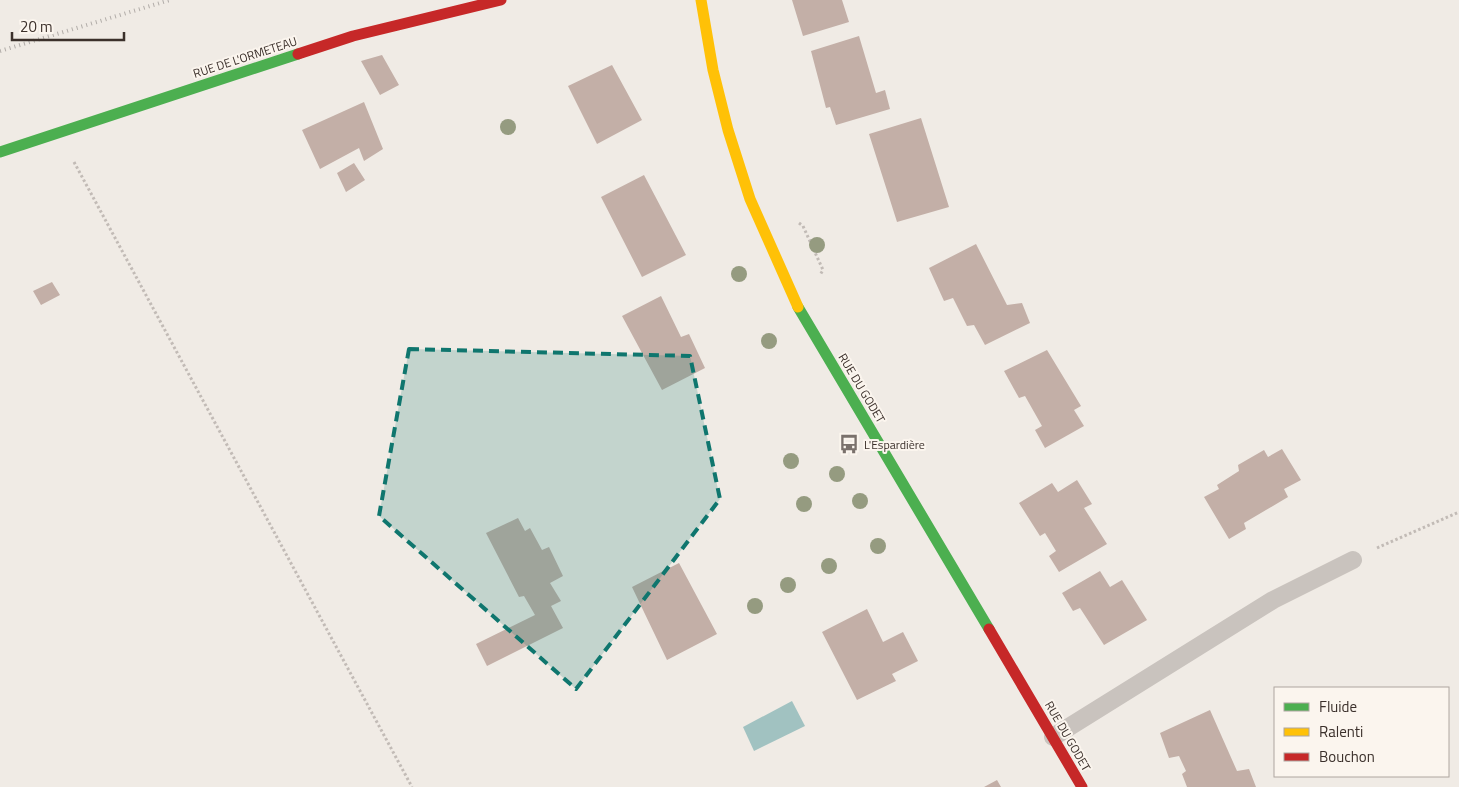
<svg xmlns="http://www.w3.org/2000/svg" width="1459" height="787" font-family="'Titillium Web',sans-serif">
<rect width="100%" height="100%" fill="#f0ebe5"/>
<path fill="#a1c2c1" d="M792,701L805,726L754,751L743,727Z"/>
<path fill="#c3afa7" d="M792,0H842L849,22L803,36Z
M859,36L876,93L885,90L890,109L836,125L830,107L826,108L811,51Z
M382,55L399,85L380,95L361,61Z
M612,65L642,120L597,144L568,86Z
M364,102L383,149L364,161L359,148L320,169L302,130Z
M921,118L949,207L897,222L869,134Z
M354,163L365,180L346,192L337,173Z
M644,175L686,255L642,277L601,197Z
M976,244L1007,305L1022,303L1030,323L985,345L974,325L967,326L953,298L944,301L929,268Z
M52,282L60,295L41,305L33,291Z
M661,296L681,337L689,334L705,368L662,390L622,316Z
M1047,350L1081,406L1074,410L1084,426L1045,448L1035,430L1042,426L1025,396L1019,398L1004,371Z
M1282,449L1301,480L1284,489L1288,497L1244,523L1246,529L1229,539L1204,497L1219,489L1217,485L1239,471L1238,465L1264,450L1268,457Z
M1077,480L1092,504L1084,508L1107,544L1059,572L1049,556L1056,551L1045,533L1040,536L1019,503L1052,483L1058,492Z
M518,518L525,531L530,528L542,550L549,547L563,576L550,583L561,601L551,606L563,628L487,666L476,644L535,615L524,596L519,597L486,533Z
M679,563L717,634L667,660L632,587Z
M1100,571L1110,587L1122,580L1147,620L1104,645L1080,608L1073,611L1062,593Z
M867,609L883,642L903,632L918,661L892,674L896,681L857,700L822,632Z
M1210,710L1237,771L1249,769L1256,787H1187L1182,774L1186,771L1179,756L1169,758L1160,733Z
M997,780L1001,787H984Z"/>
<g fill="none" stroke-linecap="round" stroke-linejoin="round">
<path stroke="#c2bbb6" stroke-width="3" stroke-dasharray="2.5 2.5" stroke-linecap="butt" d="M74,162L412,787
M799,223L803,226L823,270L820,275
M1377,548L1459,512"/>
<path stroke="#c9c3be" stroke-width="18" d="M1053,737L1273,600L1353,560"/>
<path stroke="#4caf50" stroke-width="11" d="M0,152L298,54
M798,307L989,629"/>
<path stroke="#ffc107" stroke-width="11" d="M701,0L713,70L728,130L750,199L798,307"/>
<path stroke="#c62828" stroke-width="11" d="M298,54L353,36L501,0
M989,629L1082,787"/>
<path stroke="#b1aca8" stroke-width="4" stroke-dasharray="1 4" stroke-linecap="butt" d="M0,51L170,0"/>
</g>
<g fill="#959b80">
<circle cx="508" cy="127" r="8"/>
<circle cx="817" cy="245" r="8"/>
<circle cx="739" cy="274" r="8"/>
<circle cx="769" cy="341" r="8"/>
<circle cx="791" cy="461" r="8"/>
<circle cx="837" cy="474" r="8"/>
<circle cx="860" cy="501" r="8"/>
<circle cx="804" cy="504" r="8"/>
<circle cx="878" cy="546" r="8"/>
<circle cx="829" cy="566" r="8"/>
<circle cx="788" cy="585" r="8"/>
<circle cx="755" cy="606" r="8"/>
</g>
<path fill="#0f766e" fill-opacity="0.2" stroke="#0f766e" stroke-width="4" stroke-dasharray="10 6" stroke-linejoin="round" d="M409,349L690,356L720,499L576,689L379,516Z"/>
<defs>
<symbol id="bus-bare" viewBox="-9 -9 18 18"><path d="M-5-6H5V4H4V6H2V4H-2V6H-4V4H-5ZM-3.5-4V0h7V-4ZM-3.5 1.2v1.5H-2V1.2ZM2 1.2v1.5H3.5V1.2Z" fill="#7a716c" stroke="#fbf5ee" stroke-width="2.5" paint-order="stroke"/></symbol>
</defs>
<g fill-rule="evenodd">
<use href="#bus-bare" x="835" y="430" width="28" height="28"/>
</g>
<g text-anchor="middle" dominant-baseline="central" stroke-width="4" stroke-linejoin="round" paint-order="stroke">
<g font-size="12" fill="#3b302b" stroke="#fbf5ee">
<text transform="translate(245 57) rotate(-18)">RUE DE L'ORMETEAU</text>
<text transform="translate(862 388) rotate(59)">RUE DU GODET</text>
<text transform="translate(1068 736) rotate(60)">RUE DU GODET</text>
</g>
<g font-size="12" fill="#3b302b" stroke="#fbf5ee" text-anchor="start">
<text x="864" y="444">L'Espardière</text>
</g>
</g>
<rect x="1274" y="687" width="175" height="90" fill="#fbf5ee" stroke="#aea6a0"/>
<rect x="1284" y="703" width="25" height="8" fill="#4caf50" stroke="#aea6a0"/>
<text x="1319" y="712" font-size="15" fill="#3b302b">Fluide</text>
<rect x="1284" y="728" width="25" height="8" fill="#ffc107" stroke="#aea6a0"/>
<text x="1319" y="737" font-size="15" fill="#3b302b">Ralenti</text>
<rect x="1284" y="753" width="25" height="8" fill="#c62828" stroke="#aea6a0"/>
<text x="1319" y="762" font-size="15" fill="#3b302b">Bouchon</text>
<path d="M12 32v8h112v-8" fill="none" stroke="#3b302b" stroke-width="2.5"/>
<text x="20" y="32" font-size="15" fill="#3b302b" stroke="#fbf5ee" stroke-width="4" paint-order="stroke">20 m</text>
</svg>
